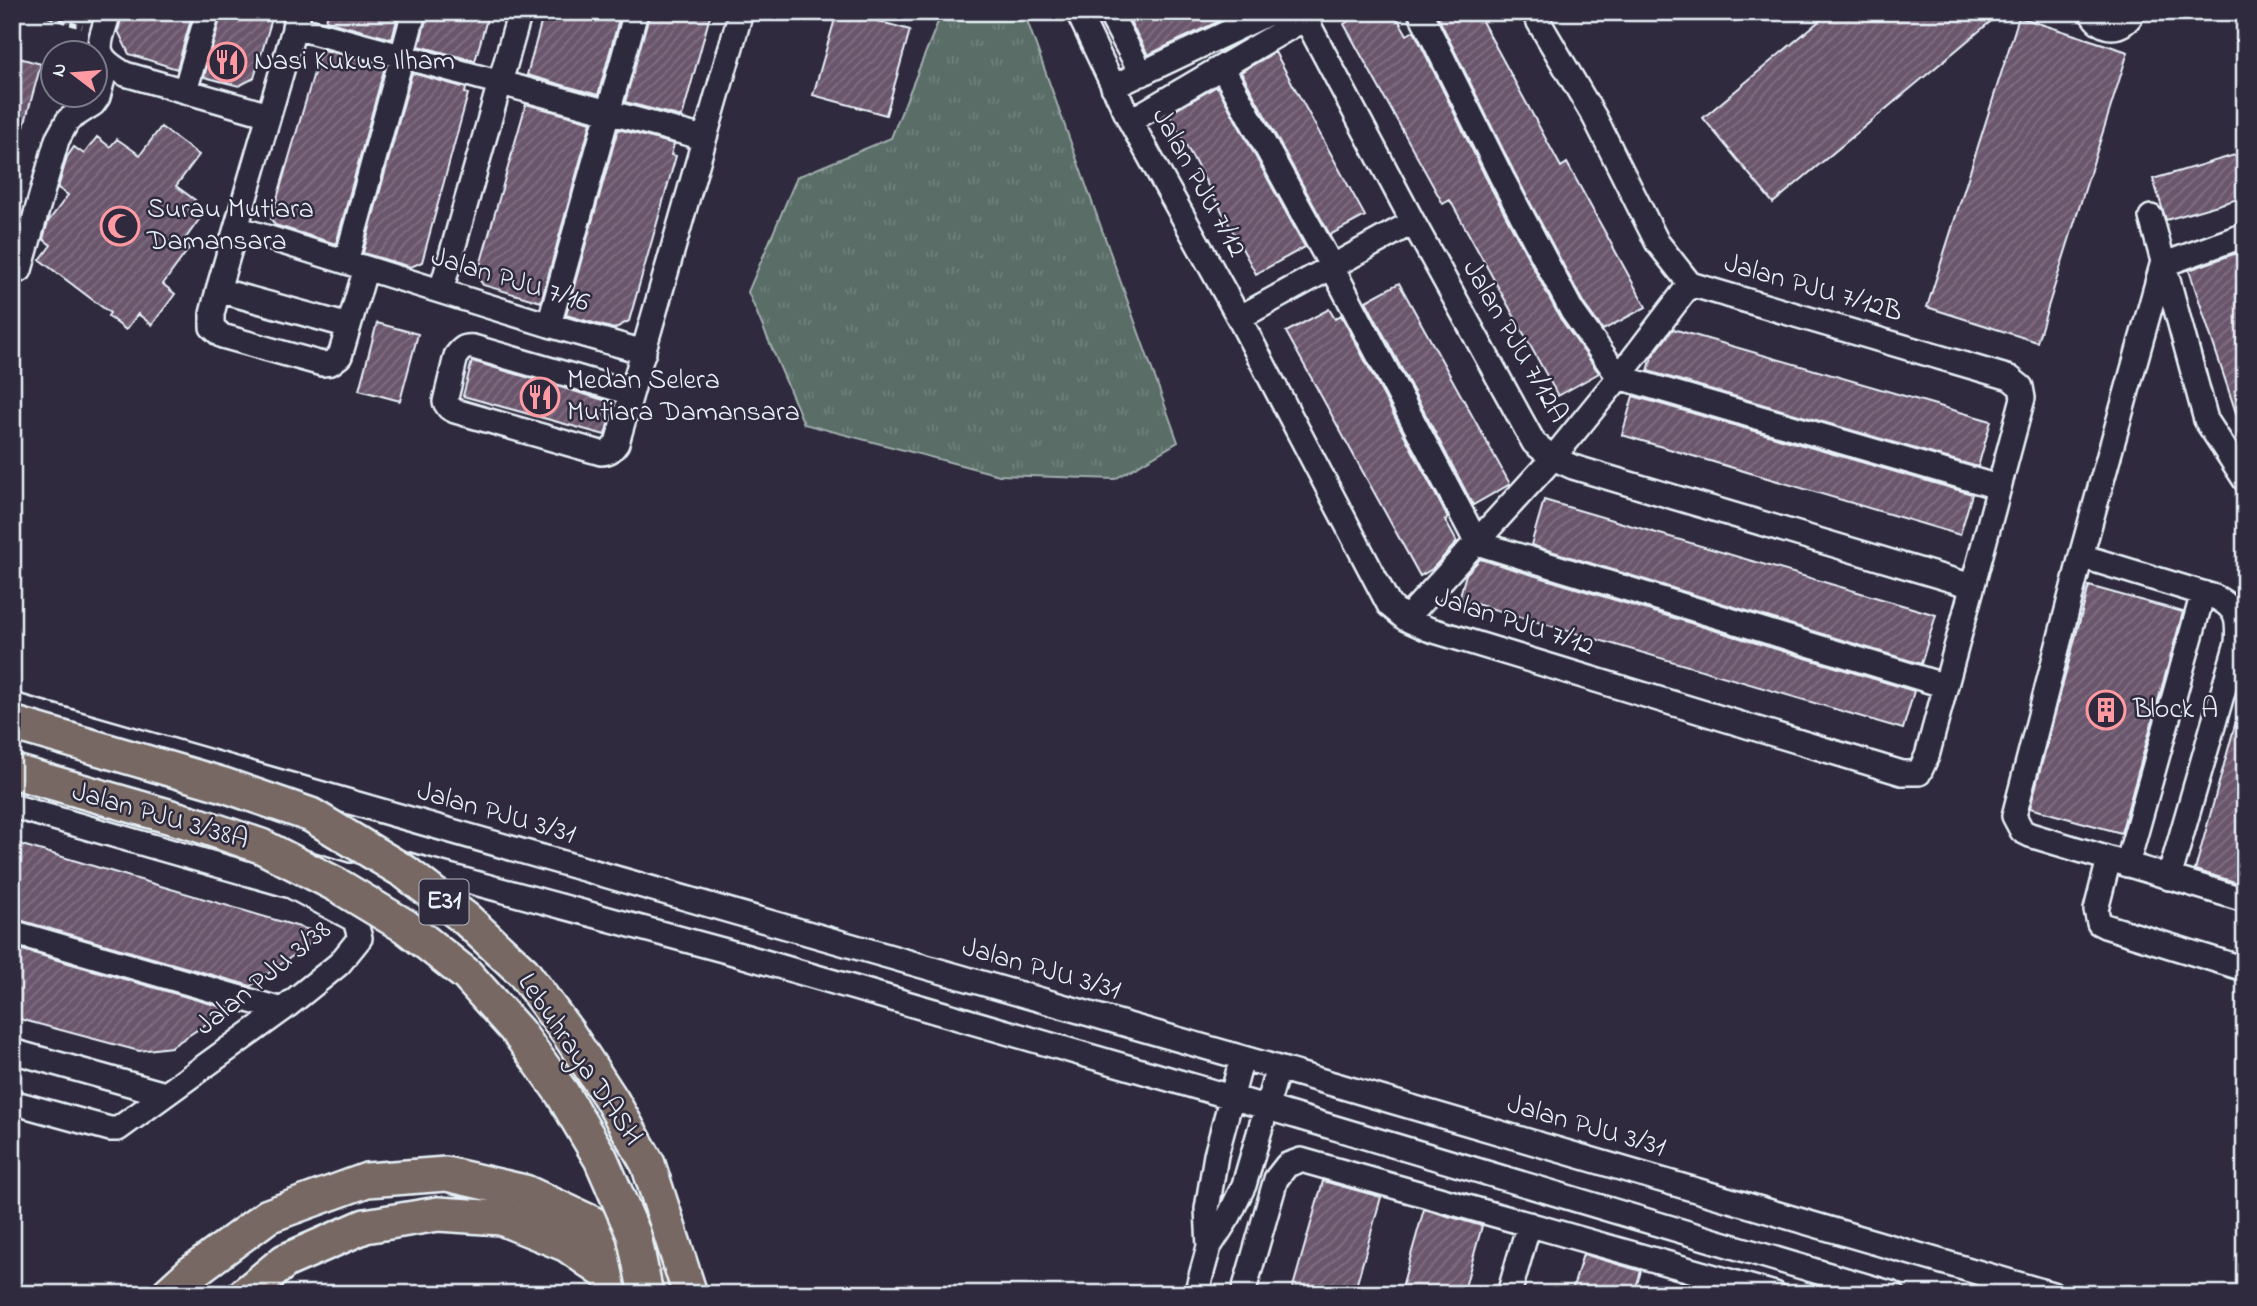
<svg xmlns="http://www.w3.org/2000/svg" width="2257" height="1306" font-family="'Indie Flower',sans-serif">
<defs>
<pattern id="grass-tufts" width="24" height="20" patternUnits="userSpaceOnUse" patternTransform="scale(1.75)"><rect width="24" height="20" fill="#5a6d66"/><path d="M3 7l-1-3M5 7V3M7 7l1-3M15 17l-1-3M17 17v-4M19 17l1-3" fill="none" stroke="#72827d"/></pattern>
<pattern id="building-hatch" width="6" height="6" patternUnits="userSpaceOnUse" patternTransform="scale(1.75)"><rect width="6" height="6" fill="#6b566c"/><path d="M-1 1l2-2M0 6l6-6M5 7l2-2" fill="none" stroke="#806f82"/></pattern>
</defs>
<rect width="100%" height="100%" fill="#2f2a3d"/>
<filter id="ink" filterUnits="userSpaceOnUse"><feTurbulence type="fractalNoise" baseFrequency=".0143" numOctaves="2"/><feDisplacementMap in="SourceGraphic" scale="14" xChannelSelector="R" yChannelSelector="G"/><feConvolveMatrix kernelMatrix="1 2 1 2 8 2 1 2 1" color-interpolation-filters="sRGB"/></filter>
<g filter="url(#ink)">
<path fill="url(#grass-tufts)" stroke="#a1afaf" stroke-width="2" d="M942,12H1024L1178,442L1115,479L999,475L804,424L748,292L797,177L891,138Z"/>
<path fill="url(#building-hatch)" stroke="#e8f1f8" stroke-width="2" d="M123,12H193L177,69L129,54L118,31Z
M222,12H274L254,78L239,86L204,77Z
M328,12H399L392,39L326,21Z
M428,12H489L475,61L419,46Z
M544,12H621L598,95L527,75Z
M650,12H711L682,117L625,102Z
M837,12H845L910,30L886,115L813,95Z
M1125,12H1238L1148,55Z
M1364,12H1394L1407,35L1414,31L1489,184L1560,318L1599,373L1558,396L1450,200L1443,204L1344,24Z
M1448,12H1477L1561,167L1567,163L1646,307L1603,330L1584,304L1514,172L1438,17Z
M1830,12H2002L1773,203L1703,118Z
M2019,17L2128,52L2037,342L1927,307Z
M321,49L385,66L336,244L275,225L271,219Z
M1275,52L1365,216L1330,235L1241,72Z
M12,56L41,64L18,148L12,147Z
M412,73L466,88L465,93L468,94L422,262L411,267L363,253Z
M1217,86L1305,247L1256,274L1169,114Z
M526,104L591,122L541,302L483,285L477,276Z
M161,127L199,155L176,186L195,200L189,208L201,217L183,242L190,247L163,284L175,294L152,325L138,314L126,330L108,316L110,313L40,260L51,245L43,239L48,222L68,195L58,188L67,157L74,147L84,154L97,137L110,147L117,139L140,155Z
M618,129L674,144L671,155L676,156L629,321L614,329L566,315Z
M2245,152V197L2166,220L2153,179Z
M2245,250V427L2241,428L2189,270Z
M1399,283L1510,484L1473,505L1366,301Z
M1329,309L1335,319L1341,315L1448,518L1445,520L1457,542L1432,569L1420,576L1286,332Z
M377,323L418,334L400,401L359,390Z
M1673,329L1991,421L1978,467L1648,371L1652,357Z
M472,361L614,403L605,435L463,396Z
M1633,396L1972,494L1960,535L1622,435Z
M1544,500L1936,615L1921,664L1531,545Z
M1480,559L1914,691L1903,729L1459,599L1466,574Z
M2089,586L2183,612L2121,833L2030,808Z
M2239,710H2245V885L2195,870Z
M12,842L323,934L251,986L12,918Z
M12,947L229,1009L171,1047L139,1051L12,1017Z
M1323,1181L1381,1197L1354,1294H1291Z
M1424,1209L1482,1226L1463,1294H1400Z
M1583,1254L1641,1271L1634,1294H1571Z
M1681,1282L1723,1294H1678Z"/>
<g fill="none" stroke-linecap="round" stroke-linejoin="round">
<defs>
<path id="minor" d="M109,12C99,46 90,54 125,74L269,115
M299,12L218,290L349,326
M1078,12L1130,121L1239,318L1389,605L1406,619L1428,629L1902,773H1919L1927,756L2023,398L2021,387L2010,378L1690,284L1657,242L1595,118L1533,12
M1109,12L1142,74
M1302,12L1413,222L1534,443L1553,458L1573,467L1972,586
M1420,12L1502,178L1572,311L1619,377L1998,487
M2091,12C2101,32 2123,32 2133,12
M294,27L704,138
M1222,67L1332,267L1477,543L1946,686
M1113,87L1271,12
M185,91L208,12
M1130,121L1304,19
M2151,217L2206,420L2245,480
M237,228L549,325L644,352
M2245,235L2162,265L2081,556L2014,816L2022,831L2030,835L2245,900
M346,262L414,12
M20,270L57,140L68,120L93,104L98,97L107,64
M218,290L212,314V327L222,336L322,364L331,363L340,356L366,268
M441,291L520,12
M1239,318L1413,222
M549,325L636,12
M631,393L473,347C464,346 461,349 456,356L445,402L449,408L455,411L601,453C609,453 612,450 617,443L741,12
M2081,556L2215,597C2237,608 2239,619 2237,643L2169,878
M1406,619L1553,458L1619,377L1690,284
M12,705L1278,1068L2052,1294
M12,747L351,850
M12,806L291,886L355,920L360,938L339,964L282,1010L118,1129H110L12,1102
M2109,859L2096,910L2099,923L2105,926L2245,969
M401,863L730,952L1231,1097L1893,1294
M2127,865L2203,593
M12,932L282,1010
M12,1051L165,1094
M1209,1247L1229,1216L1244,1185L1278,1068
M1196,1294L1209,1247L1207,1209L1216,1155L1242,1058
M1243,1294L1276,1179L1287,1165L1301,1160L1775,1294
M1509,1294L1529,1224"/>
<path id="highway" d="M168,1294L191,1273L268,1216L367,1180L446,1174L525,1192L592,1223L660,1276L672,1294
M245,1294L285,1261L365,1226L438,1214L501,1218L567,1245L629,1289L632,1294"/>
</defs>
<use href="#minor" stroke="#e8f1f8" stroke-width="28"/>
<use href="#highway" stroke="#e8f1f8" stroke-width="38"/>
<path stroke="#e8f1f8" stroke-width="4.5" stroke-dasharray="7 5" stroke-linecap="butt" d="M36,12L82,27"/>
<use href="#minor" stroke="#2f2a3d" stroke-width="23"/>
<use href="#highway" stroke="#776864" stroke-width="33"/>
<defs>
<path id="highway-bridge" d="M12,723L224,785L311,815L405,872L466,919L523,972L568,1033L611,1099L648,1164L690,1294
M12,771L199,825L261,846L337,885L405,926L467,975L518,1032L562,1093L601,1159L634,1235L646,1294"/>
</defs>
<use href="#highway-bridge" stroke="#e8f1f8" stroke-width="38" stroke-linecap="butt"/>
<use href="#highway-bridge" stroke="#776864" stroke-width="33"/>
</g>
</g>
<defs>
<symbol id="restaurant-ring" viewBox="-11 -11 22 22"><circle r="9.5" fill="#2f2a3d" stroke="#ff9aa2" stroke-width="1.5"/><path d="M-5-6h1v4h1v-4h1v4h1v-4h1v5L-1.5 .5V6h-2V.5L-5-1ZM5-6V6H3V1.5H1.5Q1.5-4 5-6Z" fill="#ff9aa2"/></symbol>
<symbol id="mosque-ring" viewBox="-11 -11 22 22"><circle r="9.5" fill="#2f2a3d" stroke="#ff9aa2" stroke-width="1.5"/><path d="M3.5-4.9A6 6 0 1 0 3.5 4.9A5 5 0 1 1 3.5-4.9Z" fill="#ff9aa2"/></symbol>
<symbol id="building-ring" viewBox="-11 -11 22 22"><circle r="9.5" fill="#2f2a3d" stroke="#ff9aa2" stroke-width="1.5"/><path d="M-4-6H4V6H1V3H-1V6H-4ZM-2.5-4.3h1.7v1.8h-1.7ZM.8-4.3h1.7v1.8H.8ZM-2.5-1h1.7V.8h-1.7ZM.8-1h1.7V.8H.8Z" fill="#ff9aa2"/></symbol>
</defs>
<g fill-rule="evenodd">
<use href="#restaurant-ring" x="205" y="40" width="44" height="44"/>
<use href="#mosque-ring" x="98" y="204" width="44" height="44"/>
<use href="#restaurant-ring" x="518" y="375" width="44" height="44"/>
<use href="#building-ring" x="2084" y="688" width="44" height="44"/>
</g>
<g text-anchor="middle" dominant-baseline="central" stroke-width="5" stroke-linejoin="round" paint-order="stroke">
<rect fill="#2f2a3d" stroke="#b0b5c0" stroke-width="2" x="419.5" y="879.5" width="49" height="45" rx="5"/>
<g font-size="26" font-weight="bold" fill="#e8f1f8">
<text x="444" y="902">E31</text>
</g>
<g font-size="28" fill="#e8f1f8" stroke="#2f2a3d" text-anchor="start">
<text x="254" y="62">Nasi Kukus Ilham</text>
<text x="147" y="210">Surau Mutiara<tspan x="147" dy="32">Damansara</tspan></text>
<text x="567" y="381">Medan Selera<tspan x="567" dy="32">Mutiara Damansara</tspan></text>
<text x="2133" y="710">Block A</text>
</g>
<g font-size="28" fill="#e8f1f8" stroke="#2f2a3d">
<text transform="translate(1198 183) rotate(61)">Jalan PJU 7/12</text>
<text transform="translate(510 281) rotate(17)">Jalan PJU 7/16</text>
<text transform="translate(1813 289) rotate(16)">Jalan PJU 7/12B</text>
<text transform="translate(1514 342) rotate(60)">Jalan PJU 7/12A</text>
<text transform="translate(1514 623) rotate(18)">Jalan PJU 7/12</text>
<text transform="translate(496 814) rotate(16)">Jalan PJU 3/31</text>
<text transform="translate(160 817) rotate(16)">Jalan PJU 3/38A</text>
<text transform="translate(1041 970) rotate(16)">Jalan PJU 3/31</text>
<text transform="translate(264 979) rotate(-39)">Jalan PJU 3/38</text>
<text transform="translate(579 1060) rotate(56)">Lebuhraya DASH</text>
<text transform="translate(1586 1127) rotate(16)">Jalan PJU 3/31</text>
</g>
</g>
<rect width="2257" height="1306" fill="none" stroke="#2f2a3d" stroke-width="42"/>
<rect x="21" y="21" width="2215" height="1264" fill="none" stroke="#e8f1f8" stroke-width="2.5" filter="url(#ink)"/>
<g transform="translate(74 74) rotate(286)"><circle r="33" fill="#2f2a3d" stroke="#797a88" stroke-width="2"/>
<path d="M0-5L12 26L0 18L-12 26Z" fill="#ff9aa2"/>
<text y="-10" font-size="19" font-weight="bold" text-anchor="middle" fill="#e8f1f8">N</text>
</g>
</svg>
